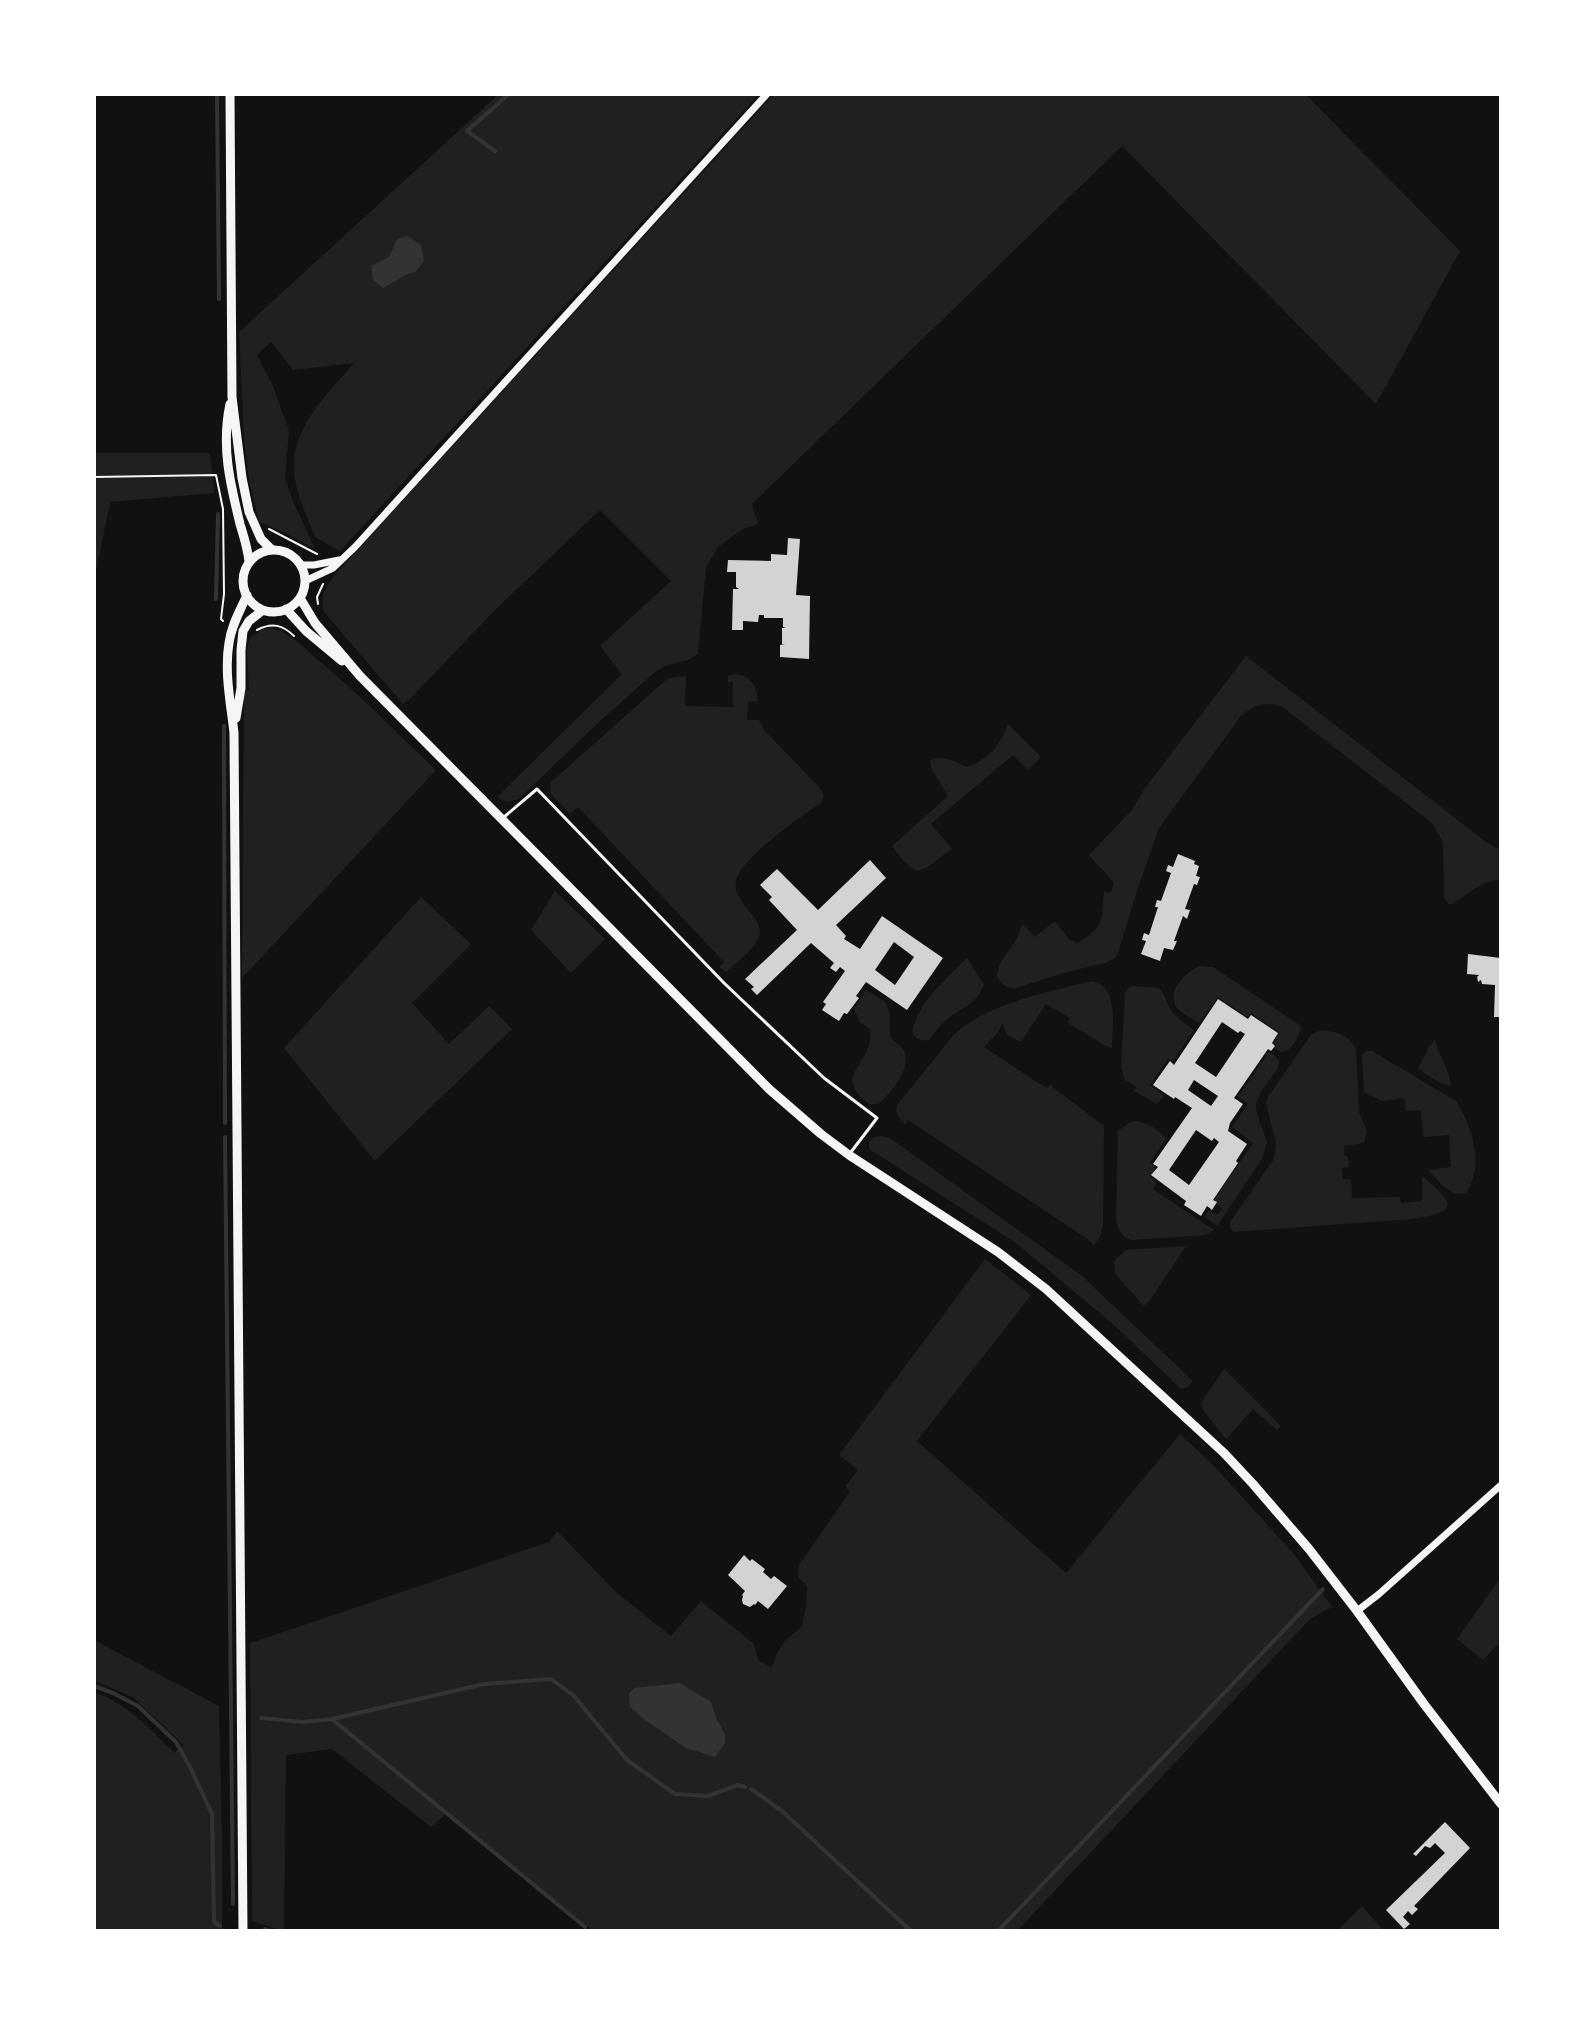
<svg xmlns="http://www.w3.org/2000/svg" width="1595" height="2025" font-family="Figtree,sans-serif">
<rect width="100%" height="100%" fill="#111"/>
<path fill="#202020" d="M499,94H759L340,551L315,537C307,516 295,493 294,470C291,427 328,394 354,363L293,370L271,342L257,355L273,386L289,431L285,478L292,499L315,549L283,532L259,522L249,480L244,439L239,332Z
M774,94H1305L1460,251L1376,404L1122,146L752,504L758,524L743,529L718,547L706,568L698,654C682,666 671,660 655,672L598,723L519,799L507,802L497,797L622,674L600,646L671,581L600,510L494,611L410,699L403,704L324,612C319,597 325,588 334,576Z
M94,453H210L214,493L110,502L94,581Z
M271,628C289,632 303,647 317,659C359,694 397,733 436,770L242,978L244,691L249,690L247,650L250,638L263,629Z
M1246,656L1486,842L1501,851V880C1482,880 1468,894 1453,904H1449L1444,898L1443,842L1432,823L1281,706C1264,702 1254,704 1241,716L1159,828L1137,891L1119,950L1115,958L1105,963L1067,972L1016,988C1006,989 1002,984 997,977C999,954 1017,948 1021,926L1024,925L1035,937L1055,921L1070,940L1078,943C1105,925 1101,923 1104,892L1111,893L1114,883L1089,855L1132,810L1145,788Z
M736,674C752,677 757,686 758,701L748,702L747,720H759L764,730L818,786C823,792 825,795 822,802C802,816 739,859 736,881C732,907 770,918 757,941C750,953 736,963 726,972L719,967L724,962L578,807L570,814L550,793L551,782L666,680L673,677L686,676L685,706L733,707V682H728V676Z
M1008,724L1041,757L1028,770L1013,755L931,824L952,849C919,872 919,883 892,846L948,796L931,768L930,760C944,755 953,760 966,767C989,760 1000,746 1008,724Z
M555,891L605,939L571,973L531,930Z
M421,897L471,944L412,1003L449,1044L489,1006L512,1029L375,1161L284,1048Z
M967,958L984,985C973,1009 963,1005 946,1020C939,1026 934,1033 929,1040C920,1041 916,1040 912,1032C918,1001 946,980 967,958Z
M1199,966L1213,967L1301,1026C1301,1035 1292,1050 1283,1052L1274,1048L1276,1045L1273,1043L1279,1032L1251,1013L1247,1017L1218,997L1199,1023C1193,1019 1182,1014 1177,1008C1165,991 1186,973 1199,966Z
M1092,981C1120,988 1112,1025 1112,1048L1106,1046L1068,1023L1070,1018L1046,1004L1021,1042L1007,1035L1002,1023L999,1031L984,1047L1046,1088L1050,1085L1104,1126L1103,1226L1100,1237L1094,1245L1086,1238L908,1120L905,1124C898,1117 895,1114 897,1105L952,1037C981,1005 1051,991 1092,981Z
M1132,986L1159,988C1165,994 1165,999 1169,1006C1174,1017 1185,1023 1194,1030L1173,1061L1168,1059L1150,1085L1164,1096L1157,1104L1134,1091L1137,1087L1125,1080L1121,1068L1125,993L1128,988Z
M866,990L886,1002L890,1014V1037C894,1042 901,1045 904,1051C912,1068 891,1094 878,1104H869C829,1074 875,1066 870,1029L860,1022L854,1009Z
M1321,1030C1335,1031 1349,1035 1356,1049L1359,1112L1367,1131L1364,1143L1344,1146V1155L1348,1157L1349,1167L1342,1168L1343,1179H1351L1352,1198L1400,1197L1401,1203L1422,1201V1176C1456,1204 1459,1212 1412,1219L1234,1232L1230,1228V1222L1274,1159L1276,1143L1266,1104L1268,1097L1311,1035Z
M1435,1039C1438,1055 1450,1070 1451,1086L1440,1083L1418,1069L1428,1049Z
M1366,1051H1372L1456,1101C1473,1128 1484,1164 1466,1193C1449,1197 1439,1181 1428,1170L1451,1167L1449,1135L1423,1137L1421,1110L1406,1111L1404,1098L1382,1101L1364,1092L1362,1055Z
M1269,1052C1272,1054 1278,1057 1279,1060C1282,1069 1257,1091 1256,1105C1256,1117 1264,1131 1267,1142L1262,1159L1217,1226L1204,1217L1209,1210L1217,1215L1222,1209L1214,1200L1253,1143L1232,1127L1248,1104L1238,1097Z
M1136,1121L1150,1125L1167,1138L1150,1162L1156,1169L1150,1177L1157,1183L1153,1189L1214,1230L1205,1235L1132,1240C1120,1235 1118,1230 1116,1218L1118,1131L1129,1123Z
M883,1136L893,1140L1082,1276L1193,1381L1188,1387L1181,1389L1113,1324L1016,1243L869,1149V1142L874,1137Z
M1186,1246L1151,1299L1144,1306L1115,1274L1114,1261L1126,1250Z
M985,1259L1031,1295L917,1441L1066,1573L1180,1434L1213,1465L1294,1554L1332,1607L1310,1619L1017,1931H593L445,1815L431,1827L332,1749L286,1755L284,1931L252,1921L250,1643L549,1542L557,1531L617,1593L671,1636L701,1601L754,1644L758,1660L772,1668L777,1653L785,1641L802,1626L806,1607L807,1586C799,1579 796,1576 799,1565L849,1493L846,1485L858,1470L839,1455Z
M1224,1369L1281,1426L1277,1430L1253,1409L1226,1439L1203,1410L1201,1403Z
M1501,1577V1641L1483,1660L1457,1639Z
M94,1640L219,1706L222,1835V1931H94V1692C126,1703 151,1729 174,1753L184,1745L134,1698L94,1680Z
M1362,1906L1384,1931H1337Z"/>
<path fill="#333" d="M408,236L421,245L424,261L415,272C405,273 393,283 383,288L373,280L371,266L389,257L397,239Z
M680,1683L711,1702L717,1720L725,1734V1743L715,1757L686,1748L645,1720L630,1707L629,1694L634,1688Z"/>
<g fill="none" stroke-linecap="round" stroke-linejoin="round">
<path stroke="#333" stroke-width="4" d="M217,94L219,299
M495,151L467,131L509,94
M216,599L218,514
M224,726L225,1123
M225,1137L233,1904
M94,1686L113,1693L138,1706L176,1742L190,1767L212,1814L214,1922L220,1926
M261,1718L302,1722L332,1719L484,1684L551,1679L573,1695L627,1760L675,1794L708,1796L738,1785L745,1787
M332,1719L585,1927
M751,1789L782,1811L911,1931
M265,1929L269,1931
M998,1931L1323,1589"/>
</g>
<path fill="#d3d3d3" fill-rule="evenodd" d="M788,538L800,539L796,595L810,596L809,659L780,657V645L785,644H782V628H786L783,627V618H764V615H759L758,622L743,621V630H732L733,589H739L736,587V572H727L728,560L771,561V554L787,555Z
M1178,854L1195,861L1194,864L1199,866L1196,876L1200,877L1197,885L1194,884L1185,909L1190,910L1187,919L1183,916L1174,941H1177L1173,950L1164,948L1160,961L1141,954L1146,941L1142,940L1144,933L1149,935L1158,907H1155L1157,900L1161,901L1171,873L1166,871L1168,865L1173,867Z
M870,860L886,878L836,925L846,936L844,939L860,949L882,916L943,958L907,1010L866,982L856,996L859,998L847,1014L844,1013L839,1021L822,1010L826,1004L823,1002L845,971L840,967L836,972L830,968L834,963L811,943L757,995L751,989L754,987L745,979L797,930L769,900L772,897L760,885L777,869L818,910ZM894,942L914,957L895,985L875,970Z
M1468,954L1501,958V1017H1494L1495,985L1482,984L1481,980L1478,982L1477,977L1479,975L1467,974Z
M1218,999L1248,1019L1251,1015L1278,1033L1272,1043L1275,1046L1271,1051L1268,1049L1234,1098L1243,1104L1230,1123L1228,1131L1247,1144L1236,1161L1238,1163L1213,1200L1217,1202L1212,1210L1207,1206L1201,1216L1184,1205L1186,1201L1151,1175L1158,1167L1153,1164L1192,1108L1175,1097L1174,1099L1153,1085L1170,1061L1174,1065ZM1222,1022L1238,1033L1240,1031L1245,1034L1216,1077L1195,1063ZM1194,1080L1218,1096L1211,1106L1188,1090ZM1196,1130L1212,1141L1214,1138L1219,1142L1189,1185L1169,1170Z
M744,1555L750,1561L752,1559L765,1569L763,1572L771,1579L774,1576L787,1586L768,1609L758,1601L755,1605L754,1604L750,1607L743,1604L742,1600L743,1596L742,1595L745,1591L728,1575Z
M1445,1822L1470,1848L1414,1906L1418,1909L1412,1915L1408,1911L1403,1917L1410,1924L1404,1929L1386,1910L1445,1853L1435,1843L1430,1848L1425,1846L1416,1856L1413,1854Z"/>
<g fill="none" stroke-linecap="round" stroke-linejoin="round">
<path stroke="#f5f5f5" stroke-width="2" d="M94,477L216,475L223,509L224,594L221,619L223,621
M269,529L317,554
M318,604L317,597L323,584
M257,630C272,622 283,625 294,636"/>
<path stroke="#f5f5f5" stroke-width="3" d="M504,817L537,789L724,983L824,1078L877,1118L851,1152"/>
<path stroke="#f5f5f5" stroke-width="7" d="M301,565H314L339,560
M305,581L333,568L355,547L767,94
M1357,1611L1379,1594L1501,1485"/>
<path stroke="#f5f5f5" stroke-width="9" d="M230,94L232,397L242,478L249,512L261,539L272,550
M230,404C221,446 230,483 240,524C244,537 248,549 249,562
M243 581a31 31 0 1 1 62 0a31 31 0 1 1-62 0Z
M300,598L315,623L360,676L769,1089L821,1134L849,1155L998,1252L1046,1289L1224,1453L1253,1484L1309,1549L1357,1611L1424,1704L1501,1804
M286,609L306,631L342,661
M236,718L241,688V650L243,631L249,621L263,610
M243,1931L234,733C231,705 224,672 229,643C231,626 240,611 247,595"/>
</g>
<rect width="1595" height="2025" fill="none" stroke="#ffffff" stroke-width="192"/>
</svg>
